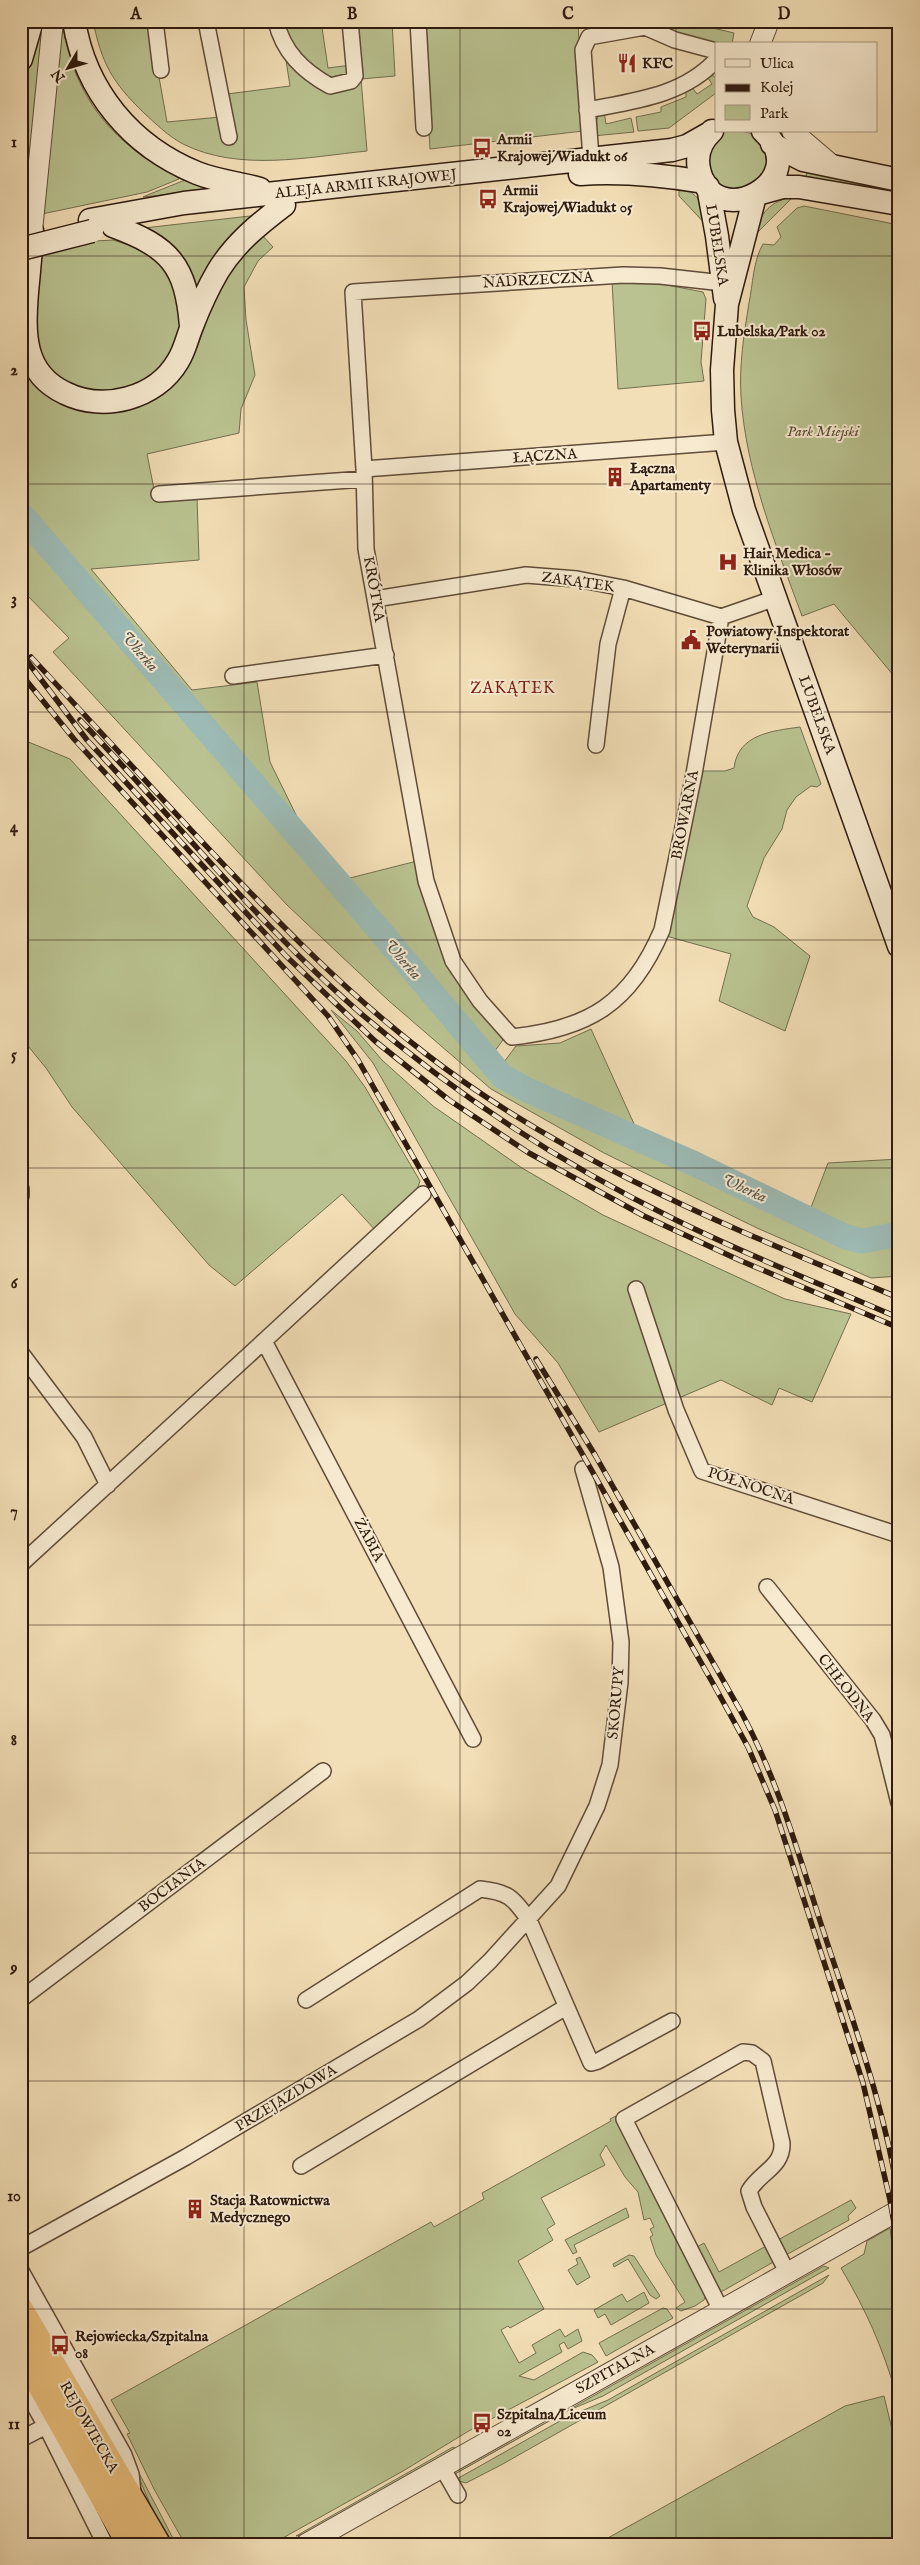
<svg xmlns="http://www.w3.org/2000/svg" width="920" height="2565" font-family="'IM FELL English',serif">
<rect width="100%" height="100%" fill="#f3dfb7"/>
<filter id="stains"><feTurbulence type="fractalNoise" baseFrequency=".004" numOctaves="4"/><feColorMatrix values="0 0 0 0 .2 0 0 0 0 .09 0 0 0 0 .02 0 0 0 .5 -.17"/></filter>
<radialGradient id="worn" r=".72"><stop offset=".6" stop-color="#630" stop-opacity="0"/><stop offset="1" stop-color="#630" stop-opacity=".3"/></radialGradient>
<path fill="#b9c290" stroke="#746e4f" d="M42,21H47L27,218L21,220V96Z
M93,21H112L113,24L149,21L167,122L231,116L227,94L290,86L285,54L304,75L350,87L355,21H392L395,76L361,79L367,151C308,157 239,172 183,144C168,136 156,124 144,113C112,82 102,64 93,21Z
M280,21H321L328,68L351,65V74L331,82L286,44Z
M423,21H578L583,131L430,149Z
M620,21H683L734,33L732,44H716L621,27Z
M62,24C73,82 94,120 142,156C149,161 177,175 179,179L147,192L42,214Z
M710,72L716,79V93L669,128L638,131L636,117L661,112V107L686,97V89L691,86L697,94L712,84L706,75Z
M604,111L606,124L631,118L634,132L593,136L598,115Z
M726,131C754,131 754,132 770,156L760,186L723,191L705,163L716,137Z
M808,170L899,188V199L805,179Z
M185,180L208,190L143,197L145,196Z
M679,186C702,195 703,207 710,229L679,196Z
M793,197L755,235C758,214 772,200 793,197Z
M804,206L899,225V682L834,604L802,616C776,545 746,472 741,397C739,365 744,334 749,303C753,284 753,261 763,244L774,245L781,237L777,227L797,208Z
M259,215L196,299L144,228Z
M261,234L273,247L258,261L244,287L246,320L255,375L241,409L239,433L147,454L156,499L197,497L199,560L91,569L192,690L257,682L270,762L302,827L346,879L417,861L433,917L506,1036L494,1052L504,1062L516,1046L560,1043L591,1029L635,1126L810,1210L828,1163L899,1159V1276L871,1278L757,1228L604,1153L491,1089L389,1001L287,905L53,652L69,638L21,589V367L37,388L62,404L174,384C202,355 205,313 223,279C232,263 249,248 261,234Z
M113,240L132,246L167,266L182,315L175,350L159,371L130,388L93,392L56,378L36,348L37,257L95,241Z
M612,282L662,284L703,292L706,299L701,362L704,381L618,389Z
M800,727L821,784L817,787L811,786L796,797L787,810L782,829L764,858L747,906L753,917L774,927L810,956L785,1031L719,1001L731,954L666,936L677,897L700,771H725L734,768C738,734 772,731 800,727Z
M21,739L70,759L346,1061L365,1087L420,1181L415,1195L377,1232L342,1194L235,1286L209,1265L72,1107L46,1068L28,1046L21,1045Z
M331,1010L357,1031L382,1060L433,1106L522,1168L603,1215L785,1299L851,1314L812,1402L779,1388L772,1405L721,1380L599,1432L558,1363L515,1314L373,1063Z
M616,2116L706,2295L704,2300L695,2306L681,2311L676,2308L685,2302L656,2255L650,2237L653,2235L650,2229L654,2227L650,2218L644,2220L638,2192L625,2177L606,2145L600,2155L605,2165L541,2198L555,2224L547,2229L553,2240L518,2261L544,2309L510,2328L508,2326L501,2330L519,2363L536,2353L532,2345L560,2329L565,2337L578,2329L582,2341L568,2349L564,2342L559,2345L562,2352L519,2376L534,2380L583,2352L592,2355L598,2362L467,2432L403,2471L272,2544H185L154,2489L127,2434L130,2433L111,2400L431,2222L434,2227L484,2199L482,2193L611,2121L610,2119Z
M851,2200L856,2208L848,2216L849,2220L786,2255L776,2241Z
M626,2208L629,2217L574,2245L577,2252L573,2254L565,2240Z
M890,2228L899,2303V2418L894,2394L896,2393C881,2344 867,2312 841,2268L864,2254L867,2241Z
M704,2243L719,2272L768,2245L775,2261L721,2292L697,2247Z
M629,2255L634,2256L660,2296L656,2299L650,2295L628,2259L614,2267L613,2264Z
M580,2257L590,2277L577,2285L568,2270L578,2264L576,2259Z
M824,2266L829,2268L603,2396L567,2411L453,2475Z
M829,2275L823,2283L501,2465L466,2483L455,2480L567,2417L608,2400Z
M644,2292L649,2303L611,2325L605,2314L598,2318L594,2310L622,2294L627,2302Z
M663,2308L667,2309L673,2318L606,2356L599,2343Z
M884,2396L899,2458V2544H597L845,2406Z
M453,2447L455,2448L445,2457L308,2533L296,2536Z
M128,2452L176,2544H167Z"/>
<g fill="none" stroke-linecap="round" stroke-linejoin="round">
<path stroke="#9dbbb6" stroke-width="25" d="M21,514L380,931L502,1076L525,1089L695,1164L846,1237L862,1241L899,1234"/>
<defs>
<path id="minor" d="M155,21L161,70
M206,21L229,137
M276,21C283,52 303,71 330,86L351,81L355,76L350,21
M418,21L424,128
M587,110C633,101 683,96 716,60
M591,158L583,50L589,37L645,27L675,40L716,51
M364,469L726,442
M159,494L364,479
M375,599L526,575L577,579L623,588L721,617L776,598
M721,617L694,774L662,930C631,1003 589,1029 512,1037L480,1001L453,961L426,881L366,549L364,469L353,292L623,275L660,276L723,283
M233,676L386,655
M596,745L608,644L623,588
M21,1189V1196
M636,1289L676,1410L702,1471L899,1535
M264,1341L423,1194
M21,1353L84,1437L108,1485
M21,1564L264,1341L473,1739
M767,1587L873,1720L882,1735L899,1803
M21,1999L323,1771
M306,2000L480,1889C508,1892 513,1897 529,1920L591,2063L598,2061L672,2021
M301,2166L566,2007
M21,2248L186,2157L419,2019L467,1983L490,1961L558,1886L597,1806L610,1765L620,1682L621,1642L611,1567L583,1469
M21,2271L124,2455L131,2474L133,2493
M721,2310L624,2119L743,2052L752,2053L763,2061L782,2143C783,2167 760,2172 749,2191L754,2207L787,2272
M21,2382L46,2426L105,2544
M21,2439L46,2426
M442,2467L458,2495"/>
<path id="tertiary" d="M760,44L769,21
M792,131L833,166
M32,231L53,21
M306,2544L899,2210"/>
<path id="secondary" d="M74,21C85,91 131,146 197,173C217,181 239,183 260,189
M21,59L32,21
M712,131C701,141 696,155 699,169C713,236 816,180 763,131
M772,144L803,160L899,180
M580,174C622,171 662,175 704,182
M708,187L717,236L725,298
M761,193L783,187H799L899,204
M755,196L727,304L722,370L723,410L726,442L744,510L899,946
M90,220L184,203L672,150L687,146L710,133
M113,226C170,247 186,265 191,326
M32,231C31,251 29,272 27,292C24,332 22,373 65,393C103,412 156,399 178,361C185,350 187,338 192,326C199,308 208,288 218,271C235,243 259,224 284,205"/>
<path id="trunk" d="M21,2311L157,2544
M21,2350L130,2544"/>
</defs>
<use href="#minor" stroke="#5f4b38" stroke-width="18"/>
<use href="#tertiary" stroke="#5f4b38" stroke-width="22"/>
<use href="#secondary" stroke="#2e1a0e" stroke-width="25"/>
<use href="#trunk" stroke="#2e1a0e" stroke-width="29"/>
<use href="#minor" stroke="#f7ead0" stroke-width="15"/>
<use href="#tertiary" stroke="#f7ead0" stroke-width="20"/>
<use href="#secondary" stroke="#f7ead0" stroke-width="22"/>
<use href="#trunk" stroke="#eac07c" stroke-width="26"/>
<defs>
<path id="rail" d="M21,653L87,740L286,956L375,1041L449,1100L529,1153L644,1216L739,1260L899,1328
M31,657C85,715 138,773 192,831C266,910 340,988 426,1054C568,1164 735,1229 899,1298
M21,674L74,739L328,1016L358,1060L715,1687L748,1747L775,1810L863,2083L890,2200L899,2252
M80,720C173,817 257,923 358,1011C454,1094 562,1164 676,1220C749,1256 825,1286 899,1318
M536,1359L595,1455L740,1710C778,1779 799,1856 823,1930C852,2019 885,2107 899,2200"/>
</defs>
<use href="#rail" stroke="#2e1a0e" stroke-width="5.5"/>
<use href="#rail" stroke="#f7ead0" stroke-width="4" stroke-dasharray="11" stroke-linecap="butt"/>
<defs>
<path id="secondary-bridge" d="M21,249L92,231"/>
</defs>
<use href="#secondary-bridge" stroke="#2e1a0e" stroke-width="25" stroke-linecap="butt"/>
<use href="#secondary-bridge" stroke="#f7ead0" stroke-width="22"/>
</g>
<path fill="none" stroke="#2e1a0e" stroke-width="1" stroke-opacity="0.55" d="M244,21V2544M460,21V2544M676,21V2544M21,256H899M21,484H899M21,712H899M21,940H899M21,1168H899M21,1397H899M21,1625H899M21,1853H899M21,2081H899M21,2309H899"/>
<defs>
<symbol id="restaurant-bare" viewBox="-9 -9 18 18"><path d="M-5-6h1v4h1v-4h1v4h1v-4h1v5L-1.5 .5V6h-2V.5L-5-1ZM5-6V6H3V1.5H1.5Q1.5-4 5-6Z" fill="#8f2418" stroke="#f7ead0" stroke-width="2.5" paint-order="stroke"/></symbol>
<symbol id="bus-bare" viewBox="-9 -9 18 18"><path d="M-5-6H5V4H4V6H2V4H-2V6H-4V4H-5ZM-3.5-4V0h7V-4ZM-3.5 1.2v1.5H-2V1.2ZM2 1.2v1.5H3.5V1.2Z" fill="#8f2418" stroke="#f7ead0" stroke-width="2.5" paint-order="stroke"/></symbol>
<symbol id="building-bare" viewBox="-9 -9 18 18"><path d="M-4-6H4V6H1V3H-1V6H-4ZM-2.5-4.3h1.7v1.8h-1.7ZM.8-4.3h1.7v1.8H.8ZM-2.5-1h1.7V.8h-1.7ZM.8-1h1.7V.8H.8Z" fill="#8f2418" stroke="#f7ead0" stroke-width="2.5" paint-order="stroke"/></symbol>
<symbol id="hospital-bare" viewBox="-9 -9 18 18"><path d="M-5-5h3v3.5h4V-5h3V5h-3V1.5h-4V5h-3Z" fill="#8f2418" stroke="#f7ead0" stroke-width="2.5" paint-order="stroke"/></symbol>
<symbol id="civic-bare" viewBox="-9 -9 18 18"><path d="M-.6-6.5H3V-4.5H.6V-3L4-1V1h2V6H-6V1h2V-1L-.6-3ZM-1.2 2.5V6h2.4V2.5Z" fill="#8f2418" stroke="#f7ead0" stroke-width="2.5" paint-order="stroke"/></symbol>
</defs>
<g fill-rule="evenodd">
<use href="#restaurant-bare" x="613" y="49" width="28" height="28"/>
<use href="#bus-bare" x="468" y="134" width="28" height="28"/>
<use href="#bus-bare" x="474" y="185" width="28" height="28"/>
<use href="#bus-bare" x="688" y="317" width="28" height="28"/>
<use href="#building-bare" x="601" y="463" width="28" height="28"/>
<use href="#hospital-bare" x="714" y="548" width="28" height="28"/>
<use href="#civic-bare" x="677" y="626" width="28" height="28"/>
<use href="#building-bare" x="181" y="2195" width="28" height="28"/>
<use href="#bus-bare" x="46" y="2331" width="28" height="28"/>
<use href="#bus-bare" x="468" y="2409" width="28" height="28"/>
</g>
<g text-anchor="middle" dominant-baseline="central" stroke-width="4" stroke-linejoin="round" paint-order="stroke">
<g font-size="15" font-weight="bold" fill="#2e1a0e" stroke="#f7ead0" text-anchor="start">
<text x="642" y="63">KFC</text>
<text x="497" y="139">Armii<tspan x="497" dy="17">Krajowej/Wiadukt 06</tspan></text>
<text x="503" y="190">Armii<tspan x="503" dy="17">Krajowej/Wiadukt 05</tspan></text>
<text x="717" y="331">Lubelska/Park 02</text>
<text x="630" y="468">Łączna<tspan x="630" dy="17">Apartamenty</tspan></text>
<text x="743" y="553">Hair Medica -<tspan x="743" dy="17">Klinika Włosów</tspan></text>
<text x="706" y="631">Powiatowy Inspektorat<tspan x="706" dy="17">Weterynarii</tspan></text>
<text x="210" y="2200">Stacja Ratownictwa<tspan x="210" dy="17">Medycznego</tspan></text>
<text x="75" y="2336">Rejowiecka/Szpitalna<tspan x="75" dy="17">08</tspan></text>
<text x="497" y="2414">Szpitalna/Liceum<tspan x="497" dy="17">02</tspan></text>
</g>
<g font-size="15" fill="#2e1a0e" stroke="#f7ead0">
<text transform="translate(366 184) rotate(-6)">ALEJA ARMII KRAJOWEJ</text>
<text transform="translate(717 245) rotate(81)">LUBELSKA</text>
<text transform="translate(538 280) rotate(-3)">NADRZECZNA</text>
<text transform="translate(545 456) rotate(-4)">ŁĄCZNA</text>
<text transform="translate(578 582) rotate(8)">ZAKĄTEK</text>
<text transform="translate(374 589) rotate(80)">KRÓTKA</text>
<text transform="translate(817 715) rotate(70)">LUBELSKA</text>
<text transform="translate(685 815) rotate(-79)">BROWARNA</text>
<text transform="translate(751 1486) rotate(18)">PÓŁNOCNA</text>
<text transform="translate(369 1540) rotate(62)">ŻABIA</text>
<text transform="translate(846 1688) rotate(52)">CHŁODNA</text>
<text transform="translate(616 1703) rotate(-85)">SKORUPY</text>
<text transform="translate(172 1885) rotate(-37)">BOCIANIA</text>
<text transform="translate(286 2098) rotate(-31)">PRZEJAZDOWA</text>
<text transform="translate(615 2369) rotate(-29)">SZPITALNA</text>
<text transform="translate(89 2427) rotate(60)">REJOWIECKA</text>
</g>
<g font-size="15" font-style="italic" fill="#584c35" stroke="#f7ead0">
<text x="823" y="431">Park Miejski</text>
</g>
<g font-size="16" font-style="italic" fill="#555249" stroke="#f7ead0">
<text transform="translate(139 652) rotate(49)">Uherka</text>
<text transform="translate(402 960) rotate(49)">Uherka</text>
<text transform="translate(744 1189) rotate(25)">Uherka</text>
</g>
<g font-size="16" letter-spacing="1" fill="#7a1f14" stroke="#f7ead0">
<text x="513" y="689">ZAKĄTEK</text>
</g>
</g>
<rect width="920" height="2565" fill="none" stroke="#f3dfb7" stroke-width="55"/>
<rect x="715" y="42" width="162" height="90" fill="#f7ead0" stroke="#a79782"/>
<rect x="725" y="59" width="25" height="8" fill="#f7ead0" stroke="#a79782"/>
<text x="760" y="68" font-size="15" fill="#2e1a0e">Ulica</text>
<rect x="725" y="84" width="25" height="8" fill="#2e1a0e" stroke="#a79782"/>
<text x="760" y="92" font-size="15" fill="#2e1a0e">Kolej</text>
<rect x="725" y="105" width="25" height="15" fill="#b9c290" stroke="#a79782"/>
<text x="760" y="118" font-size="15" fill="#2e1a0e">Park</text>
<g transform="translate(68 68) rotate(232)" stroke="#f7ead0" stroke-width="4" paint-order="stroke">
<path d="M0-4L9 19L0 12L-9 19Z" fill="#2e1a0e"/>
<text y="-8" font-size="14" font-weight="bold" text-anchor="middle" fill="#2e1a0e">N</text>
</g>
<rect x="28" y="28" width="864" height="2510" fill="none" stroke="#2e1a0e" stroke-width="2"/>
<g font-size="16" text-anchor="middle" font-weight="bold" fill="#2e1a0e">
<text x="136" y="19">A</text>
<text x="352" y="19">B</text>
<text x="568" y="19">C</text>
<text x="784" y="19">D</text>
<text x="14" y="147">1</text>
<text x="14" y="375">2</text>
<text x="14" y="604">3</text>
<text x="14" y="832">4</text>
<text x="14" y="1060">5</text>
<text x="14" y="1288">6</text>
<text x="14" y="1516">7</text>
<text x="14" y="1745">8</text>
<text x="14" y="1973">9</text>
<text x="14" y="2201">10</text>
<text x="14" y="2429">11</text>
</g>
<rect width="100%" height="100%" filter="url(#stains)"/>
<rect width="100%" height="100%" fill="url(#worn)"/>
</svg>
